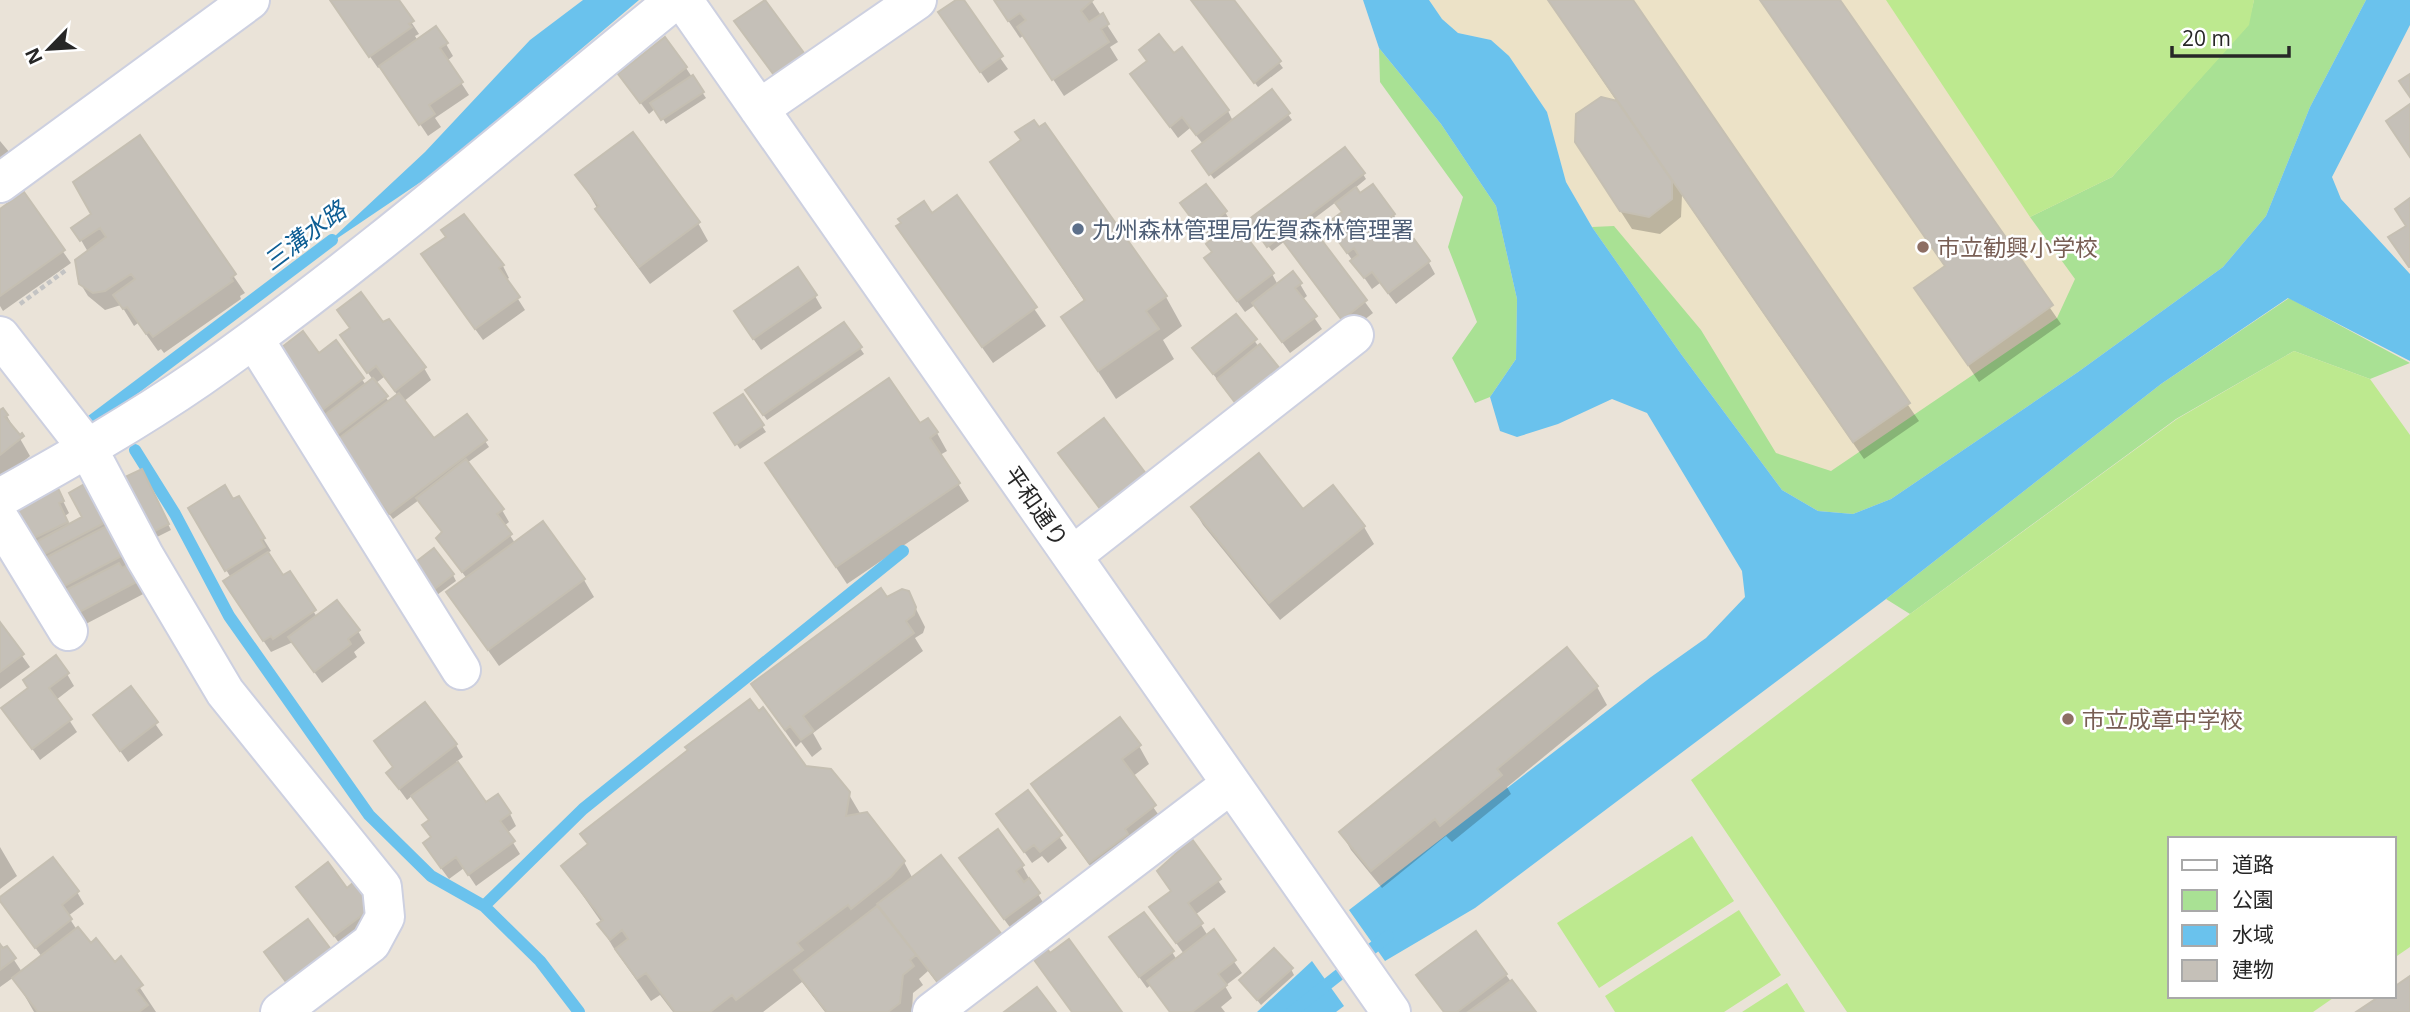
<svg xmlns="http://www.w3.org/2000/svg" width="2410" height="1012" font-family="'Open Sans','Noto Sans JP',sans-serif">
<rect width="100%" height="100%" fill="#eae3d8"/>
<path fill="#ece2c7" d="M1429,0H2366L2310,107L2266,216L1818,511L1681,354L1592,227L1566,182L1547,112L1509,56L1491,40L1458,33L1442,19Z"/>
<path fill="#a9e194" d="M2254,0H2366L2310,107L2266,216L2223,267L2078,372L1891,499L1853,514L1818,511L1782,490L1681,354L1592,227L1614,226L1701,330L1776,453L1831,471L2057,318L2075,279L2030,217L2112,177L2248,25Z
M1379,48L1441,124L1496,206L1517,299L1516,359L1490,397L1475,403L1452,358L1477,322L1448,247L1463,197L1380,82Z
M2289,298L2410,363L2370,379L2294,351L2176,419L1910,614L1886,599L2161,384Z"/>
<path fill="#bde98f" d="M1886,0H2254L2249,25L2112,177L2030,217Z
M2294,351L2370,379L2410,435V947L2394,958V839H2170V996H2336L2313,1012H1847L1691,780L1910,614L2177,419Z
M1692,836L1734,901L1599,988L1557,923Z
M1739,910L1781,975L1724,1012H1615L1605,996Z
M1787,983L1805,1012H1742Z"/>
<path fill="#6ac2ed" d="M583,0H639L437,171L320,250L425,152L530,40Z
M1363,0H1429L1442,19L1458,33L1491,40L1509,56L1547,112L1566,182L1592,227L1681,354L1782,490L1818,511L1853,514L1891,499L2078,372L2223,267L2266,216L2310,107L2366,0H2410V25L2332,177L2341,199L2410,274V361L2288,298L2161,384L1886,599L1475,908L1385,961L1349,910L1651,677L1706,638L1745,597L1742,571L1647,413L1612,399L1558,424L1517,437L1500,431L1490,397L1516,359L1517,299L1496,206L1441,124L1379,48Z
M1312,961L1344,1006L1336,1012H1257Z"/>
<path fill="#0003" fill-rule="evenodd" d="M397,0L419,34L415,36L418,41L446,44L453,56L447,61L469,95L435,118L441,127L428,136L381,66L378,68L339,12Z
M959,0L1008,69L988,83L948,24Z
M994,0H1091L1118,42L1110,47L1118,60L1064,96L1024,35L1020,38Z
M1192,0H1232L1283,68L1258,87Z
M1548,0H1630L1919,421L1864,459L1682,195L1681,217L1660,234L1632,229L1576,142L1601,99L1618,103Z
M1760,0H1838L2061,324L1979,382L1916,288L1946,268Z
M743,33L802,54L809,66L782,86Z
M686,68L706,98L666,124L656,108L649,114L628,86Z
M1132,75L1228,111L1233,121L1272,92L1292,120L1214,179L1197,157L1203,144L1190,128L1178,138Z
M1045,126L1166,297L1182,326L1163,340L1174,359L1116,399L1063,318L1085,302L992,163Z
M139,137L245,293L240,296L241,299L164,353L161,349L158,351L138,323L134,326L121,305L105,310L88,296L77,278L76,261L88,252L74,228L93,214Z
M0,141L10,153L0,178Z
M1363,174L1366,179L1354,189L1359,196L1394,215L1400,227L1398,229L1428,261L1435,274L1396,304L1380,283L1372,289L1328,225L1343,213L1336,202L1307,224L1373,313L1350,331L1285,241L1272,251L1253,226Z
M578,175L698,223L708,241L650,284L608,227Z
M23,195L71,263L3,311L0,306V211Z
M957,197L1046,326L993,363L909,244Z
M1186,209L1225,212L1228,217L1205,235Z
M1234,237L1272,274L1278,285L1300,284L1307,296L1302,300L1322,329L1290,353L1255,305L1245,312L1206,259Z
M503,266L509,278L506,280L525,310L483,340L430,267Z
M815,296L822,308L761,350L743,324Z
M339,310L383,325L424,368L431,380L403,402L433,441H485L489,447L467,463L502,510L509,522L504,526L515,543L584,580L594,597L499,666L448,593L467,579L438,538L443,534L419,500L393,519L339,448L326,416L303,385L319,355L335,343L366,385L373,380L342,336L351,329ZM384,377L398,396L389,402L376,383Z
M1236,316L1259,347L1245,416L1194,349Z
M844,324L864,354L767,420L750,396Z
M742,396L766,432L740,449L720,419Z
M0,413L7,416L30,456L0,481Z
M920,425L937,433L947,451L940,455L969,501L847,584L767,463Z
M1060,454L1152,488L1109,521Z
M144,476L171,530L155,538L126,479Z
M71,493L111,525L149,591L82,626L42,550L34,553L13,510L63,501L69,513L65,516L70,526L85,518Z
M238,498L271,551L267,553L282,578L289,573L317,617L358,631L365,643L354,652L357,657L322,683L293,642L271,652L232,594L231,578L190,509Z
M1193,508L1303,511L1364,527L1374,544L1280,620L1203,525Z
M415,565L453,575L456,581L437,595Z
M908,593L925,627L923,633L915,638L923,651L813,733L822,749L812,757L801,742L796,747L753,685L887,599Z
M0,625L30,667L0,689Z
M67,674L74,686L56,700L77,732L40,760L4,709Z
M1597,687L1607,705L1507,787L1511,794L1452,842L1446,836L1382,888L1351,850L1341,832Z
M131,689L163,735L128,762L95,715Z
M425,704L456,745L463,757L456,762L486,804L510,814L516,826L507,833L520,854L476,886L464,868L449,879L432,856L425,844L432,838L425,826L430,822L413,795L407,800L396,785L389,773L394,769L376,741Z
M1139,746L1149,764L1132,777L1165,824L1100,880L1033,785Z
M805,767L848,793L861,815L904,862L913,879L951,1002L928,971L919,979L923,985L913,993L912,1012H825L802,982L763,1012H673L660,995L651,1001L613,947L600,925L602,923L563,867Z
M1028,792L1067,848L1048,863L1042,856L1032,863L998,814Z
M1191,842L1226,892L1195,915L1208,936L1213,932L1242,973L1225,986L1232,998L1221,1007L1225,1012H1170L1151,985L1147,988L1111,938L1172,952L1177,960L1184,954L1151,908L1173,892L1174,854Z
M0,847L17,876L0,889Z
M1022,866L1045,906L1012,930L968,871Z
M298,887L346,890L379,920L342,947Z
M77,892L84,904L68,916L77,930L114,964L121,959L156,1012H34L14,977L0,987V947L3,950L6,948L22,972L42,957L0,899Z
M1291,969L1294,975L1261,1005L1241,980Z
M1506,975L1534,1012H1444L1419,976Z"/>
<g fill="none" stroke-linecap="round" stroke-linejoin="round">
<path stroke="#6ac2ed" stroke-width="12" d="M78,431L332,240
M135,450L175,514L229,616L369,815L431,876L484,906L540,961L579,1012
M484,906L583,809L903,551
M1292,1012L1388,936"/>
</g>
<path fill="#c5c0b8" stroke="#c5bfb2" stroke-width="2" d="M330,0H399L414,21L409,24L412,27L369,57Z
M765,0L804,53L774,75L734,21Z
M956,0H964L1003,56L980,72L938,12Z
M994,0H1093L1081,11L1089,22L1103,13L1109,24L1101,29L1109,42L1052,80L1017,27L1026,20L1020,13L1008,21Z
M1191,0H1234L1281,61L1254,83Z
M1548,0H1633L1910,403L1853,442Z
M1760,0H1840L2053,305L1968,365L1914,288L1945,266Z
M436,26L448,43L440,48L463,82L429,105L435,114L419,125L379,66Z
M1159,34L1174,53L1182,47L1229,110L1196,135L1182,117L1170,127L1130,74L1147,61L1139,50Z
M665,37L687,67L640,103L618,74Z
M2410,74V97L2399,81Z
M693,75L704,92L661,120L650,103Z
M1272,89L1290,113L1209,175L1192,151Z
M1601,97L1617,101L1672,181V199L1649,217L1620,211L1575,142L1576,114Z
M2410,104V157L2386,121Z
M1034,120L1039,127L1045,123L1167,296L1146,311L1159,329L1098,371L1061,317L1085,300L990,162L1021,140L1015,132Z
M633,132L700,222L639,267L595,209L599,206L575,175Z
M140,135L236,274L231,278L233,281L153,337L149,332L146,334L127,307L123,309L113,295L135,279L131,274L105,291L93,293L79,284L75,260L106,237L100,228L80,241L71,228L91,214L73,182Z
M1345,147L1365,173L1267,247L1248,220Z
M1206,184L1227,211L1201,231L1180,203Z
M1373,184L1395,214L1391,217L1410,243L1414,239L1430,261L1388,293L1372,272L1364,278L1350,261L1358,255L1354,248L1347,253L1326,224L1342,212L1335,203L1356,187L1360,193Z
M24,192L65,250L0,296V209Z
M957,195L1037,307L982,347L896,226L901,223L898,219L924,201L932,213Z
M2410,198V267H2409L2388,237L2406,226L2395,209Z
M464,214L504,265L499,268L520,297L475,329L421,254L446,237L441,230Z
M1308,222L1367,300L1342,320L1283,241Z
M1228,226L1234,235L1241,230L1274,273L1237,301L1204,258L1212,252L1206,244Z
M798,267L817,295L753,339L734,311Z
M1293,271L1302,283L1295,288L1317,316L1282,342L1252,303Z
M361,292L383,322L389,319L426,367L395,391L376,366L367,373L340,335L350,328L337,310Z
M1236,314L1257,339L1213,374L1192,348Z
M844,322L862,347L763,415L745,390Z
M303,331L319,353L336,340L364,378L321,411L297,379L302,376L281,348Z
M1260,344L1281,370L1237,405L1217,379Z
M373,378L388,396L332,438L318,420Z
M889,378L920,423L928,418L938,432L930,438L960,483L836,567L765,463Z
M399,393L434,438L467,414L487,440L389,514L334,442Z
M743,394L764,425L735,445L714,413Z
M3,408L8,415L5,417L20,435L22,433L24,436L0,455V410Z
M1104,418L1147,475L1101,510L1058,453Z
M1259,453L1303,509L1333,485L1365,526L1269,603L1191,507Z
M466,459L504,509L497,514L512,534L462,572L436,538L442,532L416,498Z
M142,469L169,524L151,533L123,478Z
M90,481L110,520L43,555L36,542L82,517L69,493Z
M225,485L233,499L239,496L265,538L261,540L265,547L225,571L188,508Z
M57,486L64,501L59,503L68,522L26,542L10,509Z
M543,521L585,579L488,650L446,592Z
M114,522L129,552L59,589L43,559Z
M434,548L454,574L432,591L412,565Z
M268,552L283,575L290,571L316,610L273,639L271,636L263,641L223,581Z
M134,561L144,578L74,615L62,592L119,563L122,568Z
M881,588L887,597L902,589L909,591L916,607L914,615L906,621L914,633L803,716L814,731L801,740L790,726L785,730L751,684Z
M337,600L360,630L348,639L351,644L314,672L288,637Z
M0,622L24,654L0,672Z
M1567,647L1598,686L1497,769L1502,775L1440,826L1435,819L1371,871L1339,832Z
M56,655L69,673L49,688L72,719L32,749L1,708L28,688L23,680Z
M131,686L158,722L120,751L93,715Z
M750,699L759,711L763,707L806,766L831,769L850,792L846,816L867,812L905,861L891,877L851,909L848,905L797,943L803,950L736,1000L732,995L710,1012H675L646,973L637,979L615,949L628,939L622,930L610,940L597,924L603,920L561,866L588,844L580,834L688,750L685,747Z
M425,702L457,744L399,789L386,773L393,767L374,741Z
M1120,717L1141,745L1122,759L1156,805L1125,829L1128,834L1089,863L1031,784Z
M458,762L486,802L498,794L511,813L500,821L515,841L468,875L456,857L441,868L423,843L431,837L422,825L429,820L411,796Z
M1028,790L1062,835L1040,852L1034,845L1024,852L996,814Z
M998,829L1024,865L1016,871L1024,882L1029,878L1040,893L1004,919L959,858Z
M1192,839L1221,879L1188,903L1203,923L1176,943L1149,907L1171,891L1157,871Z
M941,855L1003,936L940,985L877,904Z
M53,857L79,891L62,905L72,919L35,948L0,901V897Z
M328,862L347,888L354,882L373,907L334,936L296,887Z
M877,906L916,955L910,960L914,966L903,975L900,1003L888,1012H827L794,970Z
M1144,912L1174,951L1139,977L1109,937Z
M308,919L333,952L289,986L264,952Z
M78,927L91,943L96,938L115,962L121,956L143,985L136,990L148,1005L139,1012H38L12,978Z
M1214,929L1236,960L1218,974L1227,985L1192,1012H1170L1147,981Z
M1476,931L1507,974L1457,1012H1444L1416,975Z
M1069,939L1122,1012H1072L1032,957L1046,947L1050,953Z
M0,944L3,948L7,946L16,958L0,970Z
M1274,948L1293,968L1257,1000L1239,980Z
M2410,976V1012H2356L2380,996H2394V987Z
M1512,980L1536,1012H1468Z
M1037,987L1056,1012H1004Z"/>
<g fill="none" stroke-linecap="round" stroke-linejoin="round">
<defs>
<path id="minor" d="M683,0L1391,1012
M759,109L917,0
M0,183L250,0
M0,336L88,449L145,557L225,692L382,887L385,917L371,943L280,1012
M254,339L461,670
M0,498C68,460 135,422 199,378C365,262 518,127 675,0
M0,520L68,631
M1072,556L1354,335
M932,1012L1231,784"/>
</defs>
<use href="#minor" stroke="#cdd0e0" stroke-width="42"/>
<path stroke="#c3c3c3" stroke-width="4.5" stroke-dasharray="5 3.5" stroke-linecap="butt" d="M20,304L66,270"/>
<use href="#minor" stroke="#fff" stroke-width="38"/>
</g>
<circle fill="#5c6f8a" stroke="#fff" stroke-width="2.5" cx="1078" cy="229" r="7"/>
<g fill="#8d6e63" stroke="#fff" stroke-width="2.5">
<circle cx="1923" cy="247" r="7"/>
<circle cx="2068" cy="719" r="7"/>
</g>
<g text-anchor="middle" dominant-baseline="central" stroke-width="5" stroke-linejoin="round" paint-order="stroke">
<g font-size="23" fill="#4e5e75" stroke="#fff" text-anchor="start">
<text x="1092" y="229">九州森林管理局佐賀森林管理署</text>
</g>
<g font-size="23" fill="#785e54" stroke="#fff" text-anchor="start">
<text x="1937" y="247">市立勧興小学校</text>
<text x="2082" y="719">市立成章中学校</text>
</g>
<g font-size="23" fill="#272727" stroke="#fff">
<text transform="translate(1037 506) rotate(55)">平和通り</text>
</g>
<g font-size="24" font-style="italic" fill="#0e5e94" stroke="#fff">
<text transform="translate(304 235) rotate(-37)">三溝水路</text>
</g>
</g>
<rect x="2168" y="837" width="228" height="161" fill="#ffffff" stroke="#a9a9a9" stroke-width="2"/>
<rect x="2182" y="860" width="35" height="10" fill="#ffffff" stroke="#a9a9a9" stroke-width="2"/>
<text x="2232" y="872" font-size="21" fill="#272727">道路</text>
<rect x="2182" y="890" width="35" height="21" fill="#a9e194" stroke="#a9a9a9" stroke-width="2"/>
<text x="2232" y="907" font-size="21" fill="#272727">公園</text>
<rect x="2182" y="925" width="35" height="21" fill="#6ac2ed" stroke="#a9a9a9" stroke-width="2"/>
<text x="2232" y="942" font-size="21" fill="#272727">水域</text>
<rect x="2182" y="960" width="35" height="21" fill="#c5c0b8" stroke="#a9a9a9" stroke-width="2"/>
<text x="2232" y="977" font-size="21" fill="#272727">建物</text>
<g transform="translate(49 49) rotate(245)" stroke="#ffffff" stroke-width="5" paint-order="stroke">
<path d="M0-5L12 26L0 18L-12 26Z" fill="#272727"/>
<text y="-10" font-size="19" font-weight="bold" text-anchor="middle" fill="#272727">N</text>
</g>
<path d="M2172 46v10h117v-10" fill="none" stroke="#272727" stroke-width="3.5"/>
<text x="2182" y="46" font-size="21" fill="#272727" stroke="#ffffff" stroke-width="5" paint-order="stroke">20 m</text>
</svg>
